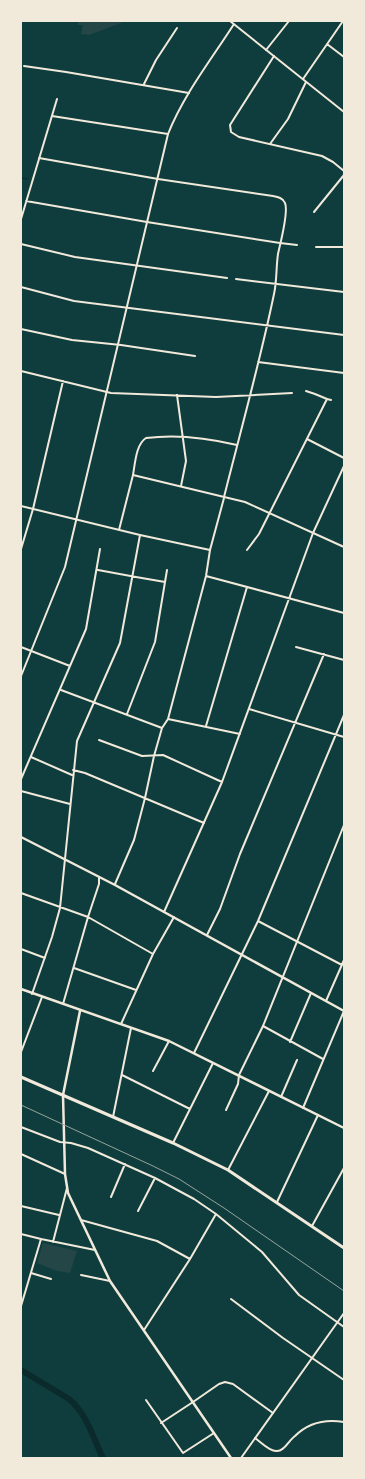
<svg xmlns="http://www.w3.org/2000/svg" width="365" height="1479" font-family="'PT Sans',sans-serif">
<rect width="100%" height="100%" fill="#0f3d3e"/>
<path fill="#244646" d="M78,21H126L89,35L81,34L83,25H78Z
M43,1243L77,1251L70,1273L57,1271L37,1263Z"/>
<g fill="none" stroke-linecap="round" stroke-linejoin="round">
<path stroke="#0a2a2b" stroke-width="1" d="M21,178L28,179"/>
<path stroke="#0a2a2b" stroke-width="6" d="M21,1370L69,1399C87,1414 93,1438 103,1458"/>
<path stroke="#f1e9da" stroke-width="2" d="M327,44L344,57
M266,50L289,21
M274,56L230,125L231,132L239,137L322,156L333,162L344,171
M24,66L66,72L189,93
M303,79L343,21
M144,84L156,60L177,28
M52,116L168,134
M270,144L288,119L306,82
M39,158L158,179L273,196C278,197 283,198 285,203C289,212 280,244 278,254C276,267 277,281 274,294C260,362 241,429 224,497
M26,201L147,222L280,243L297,245
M314,212L344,175
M21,219L57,99
M21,244L75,257L227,278
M316,247H344
M236,279L344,292
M21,287L74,301L344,335
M21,329L72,340L121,345L195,356
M258,362L344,373
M21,371L111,393L216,397L292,393
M306,391L315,394L327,399
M177,395L186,461L181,486
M307,439L344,458
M133,475C135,464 136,444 146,438C177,434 208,438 237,445
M21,549L33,509L63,381
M247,550L259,534L327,399L331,400
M98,570L136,577L165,582
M206,576L344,613
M21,647L70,666
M296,647L344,660
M61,690L162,728
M249,709L344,737
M127,714L155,642L167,570
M168,719L240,734
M206,726L247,587
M99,740L142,756L163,755L222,782
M31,757L72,775
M73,770L85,773L204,823
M21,779L86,629L100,549
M21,791L70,804
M115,884L134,840L145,798L154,756L162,728L168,719L206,576L210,550
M21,893L88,917L153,954
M164,912L222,782L313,533L344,466
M258,921L342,965
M207,935L220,909L240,854L324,654
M21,949L45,958
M74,968L136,990
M32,994L52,937L60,908L77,741L120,643L140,535
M326,1001L344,960
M63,1004L88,917L99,884V877
M121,1024L153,954L174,917
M263,1026L323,1059
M290,1042L311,993
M21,1052L42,997
M194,1053L258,921L344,715
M153,1071L169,1041
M122,1075L190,1109
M281,1097L297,1060
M303,1108L344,1011
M226,1110L238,1084L239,1075
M113,1117L131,1028
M21,1127L60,1142L71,1143L88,1148L155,1178L194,1199L216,1214L262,1252L299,1295L344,1327
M173,1143L213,1063
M21,1154L65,1174
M228,1170L269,1091
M111,1197L125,1164
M277,1202L318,1115
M21,1206L59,1215
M138,1211L155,1178
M81,1220L157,1241L190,1259
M312,1226L344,1168
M21,1234L41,1239
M53,1242L67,1188
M31,1273L51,1279
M81,1275L110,1281
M231,1299L283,1338L344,1380
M21,1306L41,1239L95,1250
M144,1330L190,1259L216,1214
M146,1400L183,1453L214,1433
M161,1423L193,1402L219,1384L225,1382L233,1384L273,1413
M255,1438C261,1442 269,1451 276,1451C284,1452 289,1440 295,1436C308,1423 326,1419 344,1422"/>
<path stroke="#f1e9da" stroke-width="2" d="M230,21L344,112
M21,506L140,535L210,550L224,498
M119,530L133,475L245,502L344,547
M21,676L65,567L168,134C184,94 211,60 234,24
M239,1075L263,1026L344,825
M241,1458L344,1313"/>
<path stroke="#f1e9da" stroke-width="2.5" d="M21,837L115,885L344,1011
M21,989L169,1041L344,1128
M80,1011L63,1095L65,1174L68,1193L110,1281L231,1458"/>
<path stroke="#f1e9da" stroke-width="3" d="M21,1077L173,1143L228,1170L344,1248"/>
<path stroke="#97a49c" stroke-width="1" d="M21,1105L153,1166L179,1179L224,1208L344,1291"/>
</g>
<rect width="365" height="1479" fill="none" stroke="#f1e9da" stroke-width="44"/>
</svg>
